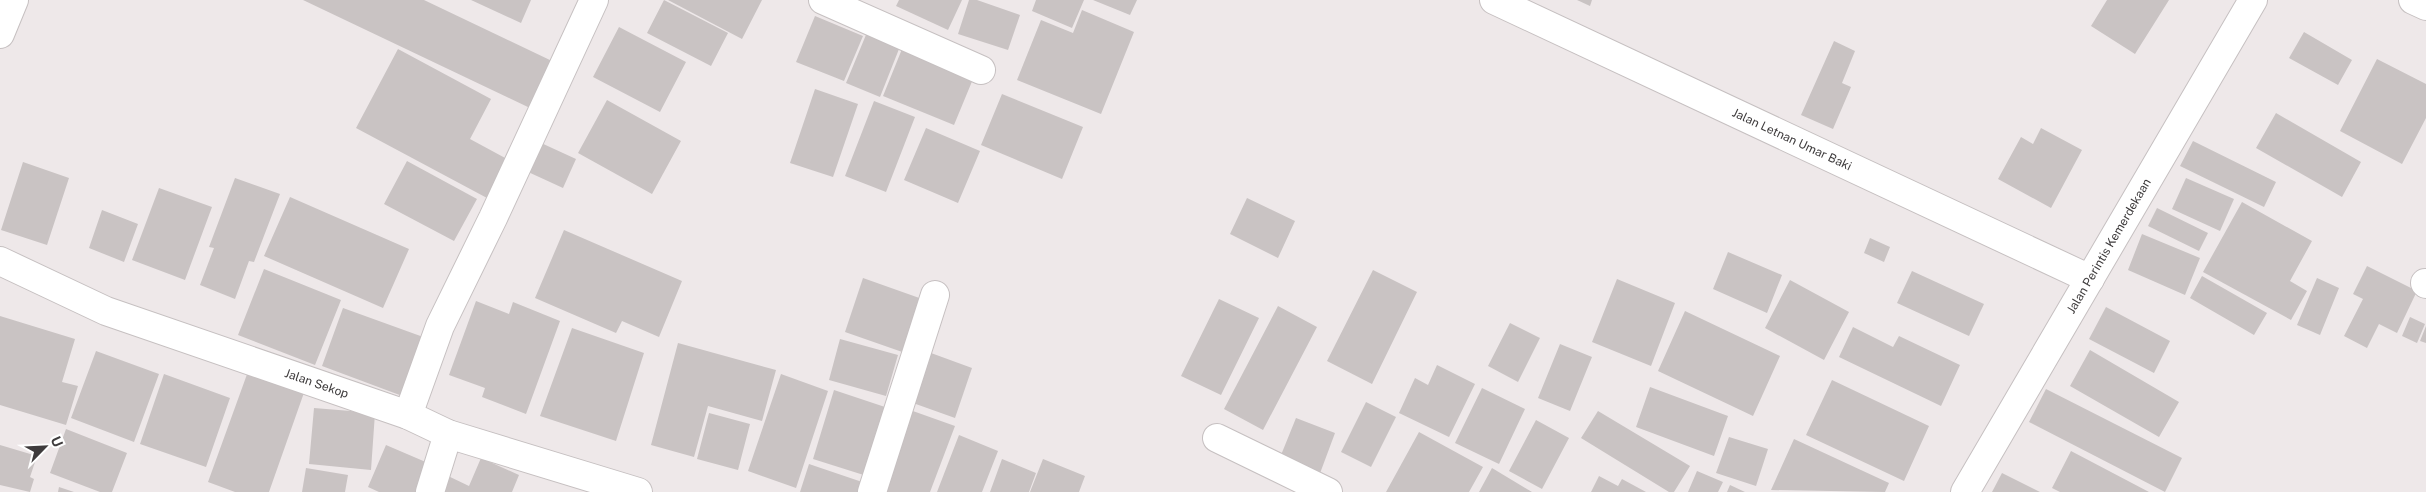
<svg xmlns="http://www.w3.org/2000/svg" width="2426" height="492" font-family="'Public Sans',sans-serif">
<rect width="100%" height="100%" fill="#eee8e9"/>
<path fill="#c9c3c3" d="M303,0H424L552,61L530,108Z
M471,0H531L521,23Z
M664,0L728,33L711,66L647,33Z
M668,0H762L742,39Z
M899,0H962L948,30L896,6Z
M969,0H977L1020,15L1008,50L958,34Z
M1036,0H1084L1072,28L1032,11Z
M1093,0H1137L1130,15Z
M1577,0H1592L1590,6Z
M2107,0H2169L2135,54L2091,26Z
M1082,10L1134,32L1101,114L1017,80L1041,20L1073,33Z
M815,16L863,36L844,81L796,62Z
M619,27L686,62L660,112L593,77Z
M868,30L901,44L880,97L846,83Z
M2304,32L2352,60L2338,85L2289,58Z
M1834,41L1855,51L1842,83L1851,87L1833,129L1801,115Z
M398,49L491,99L470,139L507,159L487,198L356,128Z
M902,49L973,79L954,125L883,96Z
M2377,59L2426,84V118L2402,164L2340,131Z
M815,89L858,104L833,177L790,163Z
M1002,94L1083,127L1062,179L981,145Z
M607,100L681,141L652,194L578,153Z
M874,101L915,117L886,192L845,176Z
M2276,113L2361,162L2342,197L2256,148Z
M926,128L980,151L958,203L904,180Z
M2041,128L2082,150L2051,208L1998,179L2021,137L2033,144Z
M2193,141L2276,182L2264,207L2180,166Z
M539,142L576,159L563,188L526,171Z
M407,161L477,199L454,241L384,204Z
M23,162L69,178L47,245L1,230Z
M235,178L280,194L254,262L249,261L235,299L200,285L214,248L209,247Z
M2186,178L2234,199L2220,231L2172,209Z
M159,188L212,207L185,280L132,260Z
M290,197L409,249L383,308L264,256Z
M1247,198L1295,221L1278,258L1230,234Z
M2242,202L2312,241L2290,281L2307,291L2291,320L2203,272Z
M2157,208L2208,233L2199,251L2148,226Z
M102,210L138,224L124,262L89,248Z
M564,230L682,281L659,337L622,321L616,333L535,298Z
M2142,234L2200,258L2185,295L2128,270Z
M1870,238L1890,247L1884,262L1864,253Z
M1728,252L1782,275L1767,313L1713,289Z
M2367,266L2417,291L2397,333L2379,324L2367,348L2344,336L2363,299L2353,294Z
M264,269L341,300L315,365L238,335Z
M1373,270L1417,292L1372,384L1327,361Z
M1912,271L1984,304L1969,336L1897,303Z
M2202,276L2267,313L2254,335L2190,298Z
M863,278L925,300L908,354L845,332Z
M2317,278L2339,288L2320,335L2297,325Z
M1617,279L1675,303L1651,366L1592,342Z
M1790,280L1849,312L1824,360L1765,328Z
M1219,299L1259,318L1221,395L1181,376Z
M476,301L509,314L513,302L560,321L526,414L482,397L485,388L449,375Z
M1278,306L1317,327L1263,430L1224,409Z
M2106,307L2170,341L2154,373L2089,339Z
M343,308L426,338L405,397L322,366Z
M1685,311L1780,356L1753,416L1658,371Z
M0,316L75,339L62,382L78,386L66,425L0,405Z
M2410,317L2425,324L2417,343L2402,336Z
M1510,323L1540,338L1518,382L1488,366Z
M2426,326V343L2420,341Z
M1853,327L1893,347L1899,336L1960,365L1941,406L1839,357Z
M572,328L644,353L616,441L540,416Z
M840,339L898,355L886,396L829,380Z
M678,343L776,370L762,421L708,406L694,457L651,445Z
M1560,344L1592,357L1570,411L1538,398Z
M2090,350L2179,402L2159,437L2070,386Z
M96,351L159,374L134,442L71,418Z
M931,353L972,368L955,418L913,403Z
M1437,365L1475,384L1449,437L1399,413L1415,378L1428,385Z
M250,366L306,387L269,492H235L208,482Z
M164,374L230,398L206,467L140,444Z
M781,374L828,391L796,488L748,471Z
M1832,380L1929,426L1904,481L1806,435Z
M1650,387L1728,416L1714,456L1636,427Z
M1482,388L1525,409L1499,464L1455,443Z
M2046,389L2182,458L2165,492L2029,422Z
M834,390L891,409L870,477L813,459Z
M1366,402L1396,417L1371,467L1341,452Z
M314,408L375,413L371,470L309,464Z
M910,410L955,426L930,492H880Z
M1598,411L1690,466L1674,492H1669L1581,438Z
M709,413L750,424L738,470L697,459Z
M1296,418L1335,433L1319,476L1279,460Z
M1536,420L1569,438L1542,489L1509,471Z
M66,429L127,453L112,492H100L50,473Z
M1419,432L1483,467L1469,492H1386Z
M959,435L998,451L982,492H937Z
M1729,437L1768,449L1756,486L1716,473Z
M1794,439L1889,483L1885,492L1771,490Z
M0,445L37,456L30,477L34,479L30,492L0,485Z
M386,445L435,466L424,492H379L368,487Z
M2071,451L2149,492H2060L2052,488Z
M481,458L519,475L512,492H438L446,475L469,486Z
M1002,459L1036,473L1029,492H990Z
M1043,459L1085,476L1079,492H1030Z
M809,464L868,484L865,492H800Z
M306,468L348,475L345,492H302Z
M1492,468L1532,492H1479Z
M1697,471L1723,482L1718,492H1688Z
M2002,473L2040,492H1992Z
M1599,476L1618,486L1622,479L1646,492H1591Z
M1730,485L1745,492H1727Z
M59,487L74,492H58Z"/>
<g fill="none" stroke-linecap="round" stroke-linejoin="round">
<defs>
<g id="street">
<path d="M823,0L981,70"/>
<path d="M2413,0L2426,6"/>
<path d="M0,34L14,0"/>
<path id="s1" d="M0,261L106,311L408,415L448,434L638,492"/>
<path d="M2425,283L2426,284"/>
<path d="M408,415L440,326L493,218L594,0"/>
<path d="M1217,438L1328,492"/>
<path d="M430,492L448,434"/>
<path d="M872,492L935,295"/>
</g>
<g id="secondary">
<path id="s2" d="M1494,0L2090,279"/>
<path id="s3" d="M1965,492L2253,0"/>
</g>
</defs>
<use href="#street" stroke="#c6c0c1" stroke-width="30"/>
<use href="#secondary" stroke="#c6c0c1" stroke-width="30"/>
<use href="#street" stroke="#fff" stroke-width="28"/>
<use href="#secondary" stroke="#fff" stroke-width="28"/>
</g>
<g text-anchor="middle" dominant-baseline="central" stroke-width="4.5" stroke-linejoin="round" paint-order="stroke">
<g font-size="12" fill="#3e3b3c" stroke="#fff">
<text stroke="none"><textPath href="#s2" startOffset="329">Jalan Letnan Umar Baki</textPath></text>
<text stroke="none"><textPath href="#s3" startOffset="285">Jalan Perintis Kemerdekaan</textPath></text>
<text stroke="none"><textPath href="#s1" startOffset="340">Jalan Sekop</textPath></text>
</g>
</g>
<g transform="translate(45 447) rotate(66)" stroke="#ffffff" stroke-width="4" paint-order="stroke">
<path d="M0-4L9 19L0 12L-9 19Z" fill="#3e3b3c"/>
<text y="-8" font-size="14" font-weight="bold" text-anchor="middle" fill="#3e3b3c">U</text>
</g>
</svg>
